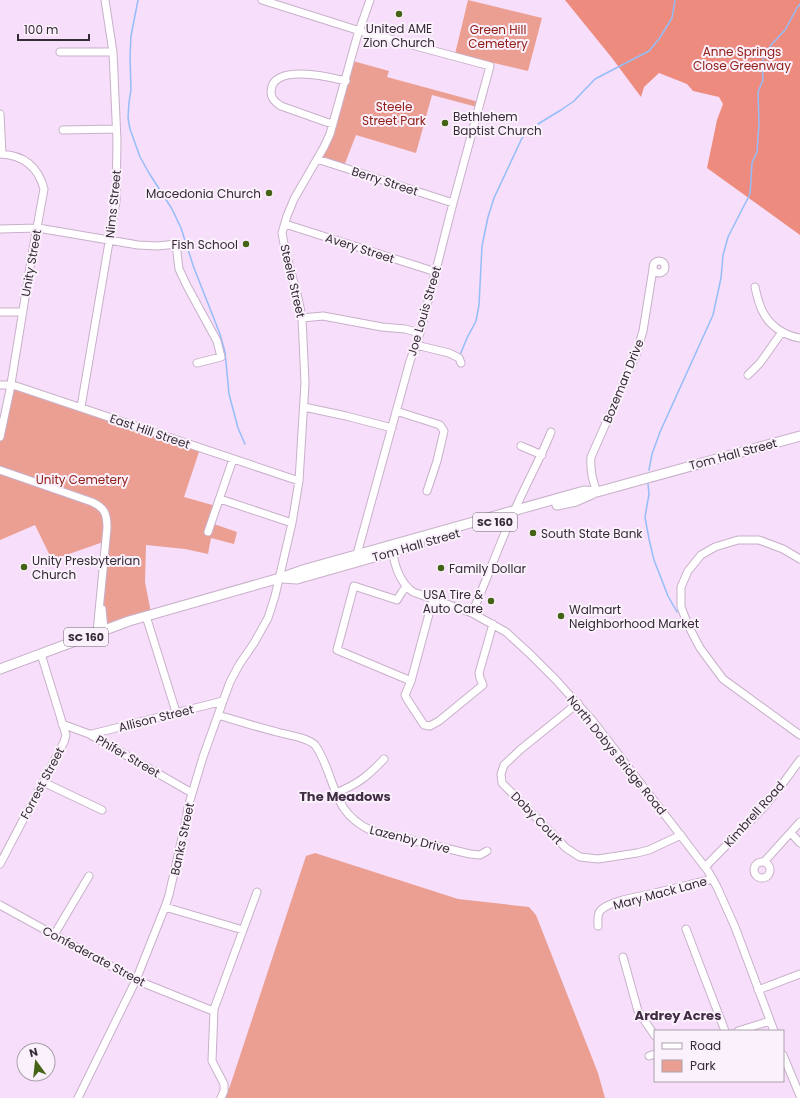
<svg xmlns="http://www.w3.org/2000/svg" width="800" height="1098" font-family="Poppins,sans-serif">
<rect width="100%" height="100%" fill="#f7defa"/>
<path fill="#eb9f93" d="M468,0L542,18L528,71L455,54Z
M353,61L389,71L387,77L479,102L477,107L432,95L416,153L356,135L344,166L321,158Z
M11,386L200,449L184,497L216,506L211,523L237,532L234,544L211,538L208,554L185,549L146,545L145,582L151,613L105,628L100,606L106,541L52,560L35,525L0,540V440Z
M315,853L458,899L529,907L536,915L598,1073L605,1098H224L230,1086L306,856Z"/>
<path fill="#ed8c7e" d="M565,0H800V235L707,168L717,120L723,104L719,97L693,91L687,84L659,73L644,87L641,97L612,58Z"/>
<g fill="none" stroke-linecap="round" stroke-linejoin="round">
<path stroke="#94bdf9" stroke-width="1.5" d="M138,0L131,36L130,56L131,90L129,102L128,118L130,129L140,157L149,173L172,209L181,228L194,268L220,334L225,352L229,394L238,428L245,444
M460,355L467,338L476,321L479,305L482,246L488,217L494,198L522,138L538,124L561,110L574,101L595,79L649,51L659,39L672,18L675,0
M649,470L652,454L660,432L713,315L721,278L723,255L728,237L750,194L752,163L757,152L759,123L758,92L763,80L762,62L771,45L785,30L797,8L800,4
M648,484L649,494L645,517L649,539L654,560L668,596L677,612"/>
<defs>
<path id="minor" d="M262,0L360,31L490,66L453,203L420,333L410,361L357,554
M60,52H113
M0,114L2,154
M333,124L326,122L281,106C276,103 271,98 271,92C271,63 329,77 346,81
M63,130L116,129
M0,154C23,155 38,166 44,189L32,255L10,390L0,437
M317,159L453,203
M285,224L436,272
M0,229L38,228L138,245L158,246L176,244L179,269L187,286L217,341L221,357L197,363
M653 267a6 6 0 1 1 12 0a6 6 0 1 1-12 0Z
M755,287C757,296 759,306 764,314C771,327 786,336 800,338
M0,312H23
M302,318L323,316L382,327L405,329L420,333
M416,345L449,353L459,358L461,363
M748,375L760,363L782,332
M0,385H11L16,386L299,481
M81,407L116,201L117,141L113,52L105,0
M304,407L346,416L392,428
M396,411L440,425L444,431L437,461L427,491
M521,446L542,455
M0,470L92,502C105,508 107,514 107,528L97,632
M597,492C592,480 590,469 591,457L636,355L643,331L653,269
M220,499L292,523
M208,532L233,459
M392,548C394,564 399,582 413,592L472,613L506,632L530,654L556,680L592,720L708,871L717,887L735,927L774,1031
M800,559L783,549L759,540H738L715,547L701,555L688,571L681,587V607L688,625L700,648L723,679L800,735
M406,587L402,592L397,600L354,586L337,650L411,681
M433,599L411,681L405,695L407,699L424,725L430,726L439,721L483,685L480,678L479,673L493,624
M102,609L104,630
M472,613C486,582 497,550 511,519C523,489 539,462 551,432
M146,616L176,712
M578,703L521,749L504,765L501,774L502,783L566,848L580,857L598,859L637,853L649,850L681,835
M218,715C238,721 257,727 277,732C287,735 307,737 315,745C319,750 322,757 325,764C337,793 338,814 370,830L470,854L480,855L487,851
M62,724L89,734L192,793
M90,734H92L223,701
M43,782L102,810
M336,793C358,784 368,776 384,759
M791,833L800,843
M764,862L800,822
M754 870a8 8 0 1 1 16 0a8 8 0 1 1-16 0Z
M0,864L64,742L66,735L41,654
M706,866L763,808L778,790L800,760
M0,905L136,980L213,1011
M165,907L243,930
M598,926C598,921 597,915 600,911C610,900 644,896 659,892C677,888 695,883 713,879
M686,929L725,1031
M54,935L89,876
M623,957L638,1011L655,1036
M758,990L800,974
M738,1031L770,1021
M783,1055L800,1096
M649,1056L655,1054
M78,1098L136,980L165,907L169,895L186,820L188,807L203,757L223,701L230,682L239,665L254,643L268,618L275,596L292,523L299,481L305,383L302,318L299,302L285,249L282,233L287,216L294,199L324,147L330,134L357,37L370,0
M221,1098L224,1091V1084L212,1061L214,1009L257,892"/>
<path id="major" d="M557,505L576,501L592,494
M283,578L297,579L420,544
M0,669L129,621L280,578L306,569L584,491L597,492L800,436"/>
</defs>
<use href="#minor" stroke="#c8b0ca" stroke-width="9"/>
<use href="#major" stroke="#c8b0ca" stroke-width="11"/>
<use href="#minor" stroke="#fff" stroke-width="7"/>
<use href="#major" stroke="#fff" stroke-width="9"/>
</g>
<g fill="#456316" stroke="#fbf1fc" stroke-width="1.5">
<circle cx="399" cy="14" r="4"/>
<circle cx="445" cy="123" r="4"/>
<circle cx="269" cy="193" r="4"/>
<circle cx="246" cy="244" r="4"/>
<circle cx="533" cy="533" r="4"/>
<circle cx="24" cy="567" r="4"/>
<circle cx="441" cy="568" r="4"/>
<circle cx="491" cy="601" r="4"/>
<circle cx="561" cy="616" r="4"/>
</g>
<g text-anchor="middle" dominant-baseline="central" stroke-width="4" stroke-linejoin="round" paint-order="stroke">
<g fill="#fbf1fc" stroke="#706671" stroke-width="1">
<rect x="473" y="513" width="44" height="18" rx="3"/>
<rect x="64" y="628" width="44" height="18" rx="3"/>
</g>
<g font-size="11" font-weight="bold" fill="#342b35">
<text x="495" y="522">SC 160</text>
<text x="86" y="637">SC 160</text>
</g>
<g font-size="12" fill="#342b35" stroke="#fbf1fc" text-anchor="start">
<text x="399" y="28" text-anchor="middle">United AME<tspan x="399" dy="14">Zion Church</tspan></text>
<text x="453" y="116">Bethlehem<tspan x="453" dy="14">Baptist Church</tspan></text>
<text x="261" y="193" text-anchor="end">Macedonia Church</text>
<text x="238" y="244" text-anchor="end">Fish School</text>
<text x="541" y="533">South State Bank</text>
<text x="32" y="560">Unity Presbyterian<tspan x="32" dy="14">Church</tspan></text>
<text x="449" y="568">Family Dollar</text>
<text x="483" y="594" text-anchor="end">USA Tire &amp;<tspan x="483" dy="14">Auto Care</tspan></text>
<text x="569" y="609">Walmart<tspan x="569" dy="14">Neighborhood Market</tspan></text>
</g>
<g font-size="12" fill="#912017" stroke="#fbf1fc">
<text x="498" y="29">Green Hill<tspan x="498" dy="14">Cemetery</tspan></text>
<text x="742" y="51">Anne Springs<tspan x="742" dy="14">Close Greenway</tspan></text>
<text x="394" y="106">Steele<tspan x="394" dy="14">Street Park</tspan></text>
<text x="82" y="479">Unity Cemetery</text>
</g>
<g font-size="12" fill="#342b35" stroke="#fbf1fc">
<text transform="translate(385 181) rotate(18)">Berry Street</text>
<text transform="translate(113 204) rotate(-84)">Nims Street</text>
<text transform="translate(360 248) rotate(18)">Avery Street</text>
<text transform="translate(31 263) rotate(-80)">Unity Street</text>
<text transform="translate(293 281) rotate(77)">Steele Street</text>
<text transform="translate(424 311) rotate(-74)">Joe Louis Street</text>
<text transform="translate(623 381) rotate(-68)">Bozeman Drive</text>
<text transform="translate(150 431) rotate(19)">East Hill Street</text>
<text transform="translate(733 454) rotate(-15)">Tom Hall Street</text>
<text transform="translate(416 545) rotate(-16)">Tom Hall Street</text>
<text transform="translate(156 718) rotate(-14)">Allison Street</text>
<text transform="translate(617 755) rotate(51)">North Dobys Bridge Road</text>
<text transform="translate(128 756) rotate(30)">Phifer Street</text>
<text transform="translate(42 783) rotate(-62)">Forrest Street</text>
<text transform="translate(754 814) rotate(-48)">Kimbrell Road</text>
<text transform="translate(537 818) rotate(46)">Doby Court</text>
<text transform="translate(182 839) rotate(-78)">Banks Street</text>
<text transform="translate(410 839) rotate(14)">Lazenby Drive</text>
<text transform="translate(660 893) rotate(-15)">Mary Mack Lane</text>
<text transform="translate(94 956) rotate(28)">Confederate Street</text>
</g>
<g font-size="13" font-weight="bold" fill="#412d43" stroke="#fbf1fc">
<text x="345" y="796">The Meadows</text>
<text x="678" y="1015">Ardrey Acres</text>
</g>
</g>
<rect x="654" y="1030" width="130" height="52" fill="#fbf1fc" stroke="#aba2ac"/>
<rect x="662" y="1043" width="20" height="6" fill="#ffffff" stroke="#aba2ac"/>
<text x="690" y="1050" font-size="12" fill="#342b35">Road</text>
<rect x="662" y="1060" width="20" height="12" fill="#eb9f93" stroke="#aba2ac"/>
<text x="690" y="1070" font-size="12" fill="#342b35">Park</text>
<g transform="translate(36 1062) rotate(345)"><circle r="19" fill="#fbf1fc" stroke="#aba2ac"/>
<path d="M0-3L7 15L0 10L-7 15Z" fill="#456316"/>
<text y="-6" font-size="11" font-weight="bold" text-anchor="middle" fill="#342b35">N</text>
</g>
<path d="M18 34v6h71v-6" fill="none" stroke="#342b35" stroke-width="2"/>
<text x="24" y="34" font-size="12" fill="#342b35" stroke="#fbf1fc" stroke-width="3" paint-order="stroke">100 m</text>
</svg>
